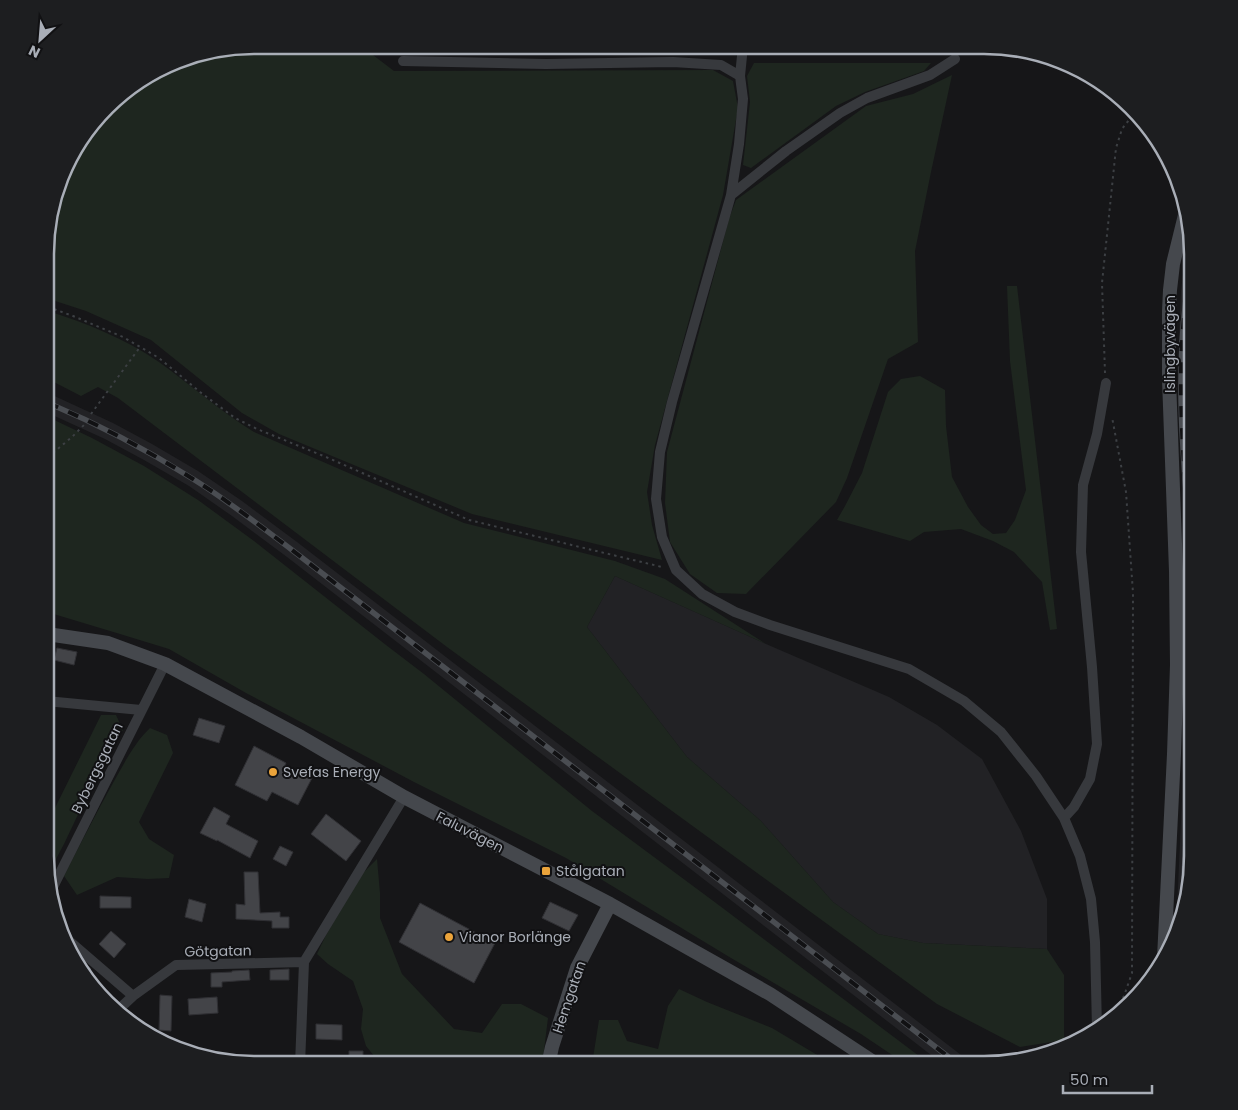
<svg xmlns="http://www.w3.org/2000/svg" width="1238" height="1110" font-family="Poppins,sans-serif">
<rect width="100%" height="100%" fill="#161618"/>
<path fill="#222225" d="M1191,233L1193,240V856L1176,931L1184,755L1187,666V570L1179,339L1181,291L1184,266Z
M48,393L113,423L152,444L198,471L242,501L297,542L974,1065H944L287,557L232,516L189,486L144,460L105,439L48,413Z
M615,576L766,644L889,697L937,725L982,759L1021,831L1047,899V949L923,943L878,934L833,902L761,821L687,757L587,627Z"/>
<path fill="#1e261f" d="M254,45H373V55L394,71L713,70L733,81L738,108L723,195L655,445L647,492L652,525L662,560L472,514L279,434L242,413L151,340L86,311L49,299V214L73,149L117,97L187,56Z
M754,63H931L924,71L865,92L836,106L751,168L743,165L750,102L747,76Z
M952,75L931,172L915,251L918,342L888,359L847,478L836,502L746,594L717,593L690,574L670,542L665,503L667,452L729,219L736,200L866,106L913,94Z
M1007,286H1017L1057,629L1050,630L1042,582L1014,552L993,541L961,529L924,532L910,541L837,520L845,506L862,473L888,392L901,379L920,376L945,390L946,426L952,477L968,507L981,525L993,534L1006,533L1015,520L1026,490L1010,361Z
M48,311C86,323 126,339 159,362C191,385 220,411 254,432L464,523L615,561L665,579L766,644L615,576L587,627L687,757L761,821L833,902L878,934L923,943L1047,949L1064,975V1040L1020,1047L937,1004L447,647L118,398L98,387L81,396L48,379Z
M48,417L92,438L144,466L198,500L254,541L386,645L424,674L592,811L720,906L931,1065H907L861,1034L731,958L566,858L414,782L246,693L169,649L120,634L47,612Z
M101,715H116L123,730L93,783L64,844L47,876L45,869L46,818L54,810Z
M150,728L167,735L173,753L139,822L149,839L174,855L169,878L148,879L117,877L77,895L64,876C80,844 96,814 113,783C124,764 134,743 150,728Z
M377,859L380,893V918L402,974L454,1029L482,1033L502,1004H521L548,1018L543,1058L540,1065H407L379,1062L366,1046L361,1029L363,1009L353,981L328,964L317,954L326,935L363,873Z
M679,989L707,1002L772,1028L834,1065H582L593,1058L599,1020H618L627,1041L658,1049L668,1006Z"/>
<path fill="#434448" stroke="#303034" d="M57,648L77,652L74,665L54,660Z
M199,718L225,726L219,743L193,735Z
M254,746L286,763L285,765L312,778L298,805L272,792L267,801L235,785Z
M214,807L230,816L226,824L258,841L250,858L217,840V841L200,833Z
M326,814L361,841L346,861L311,834Z
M280,846L293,852L286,866L273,859Z
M244,872H258L260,913L280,912V917H289V928H272V921L236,919V904L245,905Z
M100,896L131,897V908H100Z
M189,899L206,904L202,922L185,917Z
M550,902L578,915L569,931L542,918Z
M420,903L495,943L474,983L399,942Z
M111,931L126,944L114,958L99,944Z
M71,951L91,969L85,975Z
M289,969V980H270V970Z
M249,970L250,980L222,982V987H211V973L232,972V971Z
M160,995L172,996L171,1031L159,1030Z
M217,997L218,1013L189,1015L188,999Z
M316,1024L342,1025V1040L316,1039Z
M349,1051H363V1065H349Z"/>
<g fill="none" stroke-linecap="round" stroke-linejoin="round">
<path stroke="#3d4044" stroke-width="2" stroke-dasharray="2.5 4" stroke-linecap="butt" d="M963,51L969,45
M48,307L73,316L123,337L159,358L200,392L235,418L257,429L326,457L469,520L662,567
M1105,373L1102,283L1116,148L1122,129L1135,112
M91,414L140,347
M48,457L72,437L84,425
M1109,1020L1124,996L1132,973L1133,593L1126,492L1112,417"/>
<path stroke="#37393d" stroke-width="10" d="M403,61L546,64L673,62L721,65L740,76L743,99L739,144L731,195L672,402L660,452L656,499L662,537L676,570L702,594L735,612L770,625L909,669L964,701L1001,732L1036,776L1064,818L1080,856L1091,899L1095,942L1097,1029
M740,76L742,56
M731,195L786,151L840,113L867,98L930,75L955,59
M46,701L141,710
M1064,818L1074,807L1090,779L1097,744L1092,667L1081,552L1083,485L1097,434L1106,383
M51,891L165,664
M60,933L133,996
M118,1010L133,996L176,965L304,962
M300,1065L304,962L404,797"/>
<path stroke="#45484d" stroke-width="14" d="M47,634L108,643L165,664L301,737L404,797L610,904L770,994L878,1065
M1164,958L1174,754L1177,665L1176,571L1169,379V311L1170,290L1173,264L1186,211
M548,1065L552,1047L577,968L610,904"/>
<defs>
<path id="rail" d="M1193,253C1188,268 1188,284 1186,299C1174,391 1186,485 1193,578
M48,403C98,424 147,450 193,479C227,500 259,525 292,550L959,1065
M1185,888L1184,877L1193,714"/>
</defs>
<use href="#rail" stroke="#4a4d52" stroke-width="5.5"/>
<use href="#rail" stroke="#111113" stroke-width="4" stroke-dasharray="11" stroke-linecap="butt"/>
</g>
<g fill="#eba43b" stroke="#111113" stroke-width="2">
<circle cx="273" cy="772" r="5"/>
<rect x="541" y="866" width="10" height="10" rx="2.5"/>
<circle cx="449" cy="937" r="5"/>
</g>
<g text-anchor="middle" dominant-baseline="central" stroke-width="4" stroke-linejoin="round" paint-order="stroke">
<g font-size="14" fill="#a9aeb7" stroke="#111113">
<text transform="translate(1170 344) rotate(-90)">Islingbyvägen</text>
<text transform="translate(97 768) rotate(-64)">Bybergsgatan</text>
<text transform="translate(470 832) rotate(27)">Faluvägen</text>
<text transform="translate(218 951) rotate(-1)">Götgatan</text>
<text transform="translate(569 997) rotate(-71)">Hemgatan</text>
</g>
<g font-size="14" fill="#a9aeb7" stroke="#111113" text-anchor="start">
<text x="283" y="772">Svefas Energy</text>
<text x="556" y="871">Stålgatan</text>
<text x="459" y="937">Vianor Borlänge</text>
</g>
</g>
<path d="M0 0H1238V1110H0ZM254 54H984A200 200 0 0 1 1184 254V856A200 200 0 0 1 984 1056H254A200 200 0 0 1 54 856V254A200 200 0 0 1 254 54Z" fill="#1d1e20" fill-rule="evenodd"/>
<path fill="none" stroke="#a9aeb7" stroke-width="2.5" d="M254 54H984A200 200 0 0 1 1184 254V856A200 200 0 0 1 984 1056H254A200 200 0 0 1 54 856V254A200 200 0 0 1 254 54Z"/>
<g transform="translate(40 40) rotate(206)" stroke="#111113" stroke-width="4" paint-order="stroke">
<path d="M0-4L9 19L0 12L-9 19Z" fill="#a9aeb7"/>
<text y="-8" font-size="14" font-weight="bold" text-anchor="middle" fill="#a9aeb7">N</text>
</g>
<path d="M1063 1085v8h89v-8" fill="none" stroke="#a9aeb7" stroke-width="2.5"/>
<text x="1070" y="1085" font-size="15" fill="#a9aeb7" stroke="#111113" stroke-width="4" paint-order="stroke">50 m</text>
</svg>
